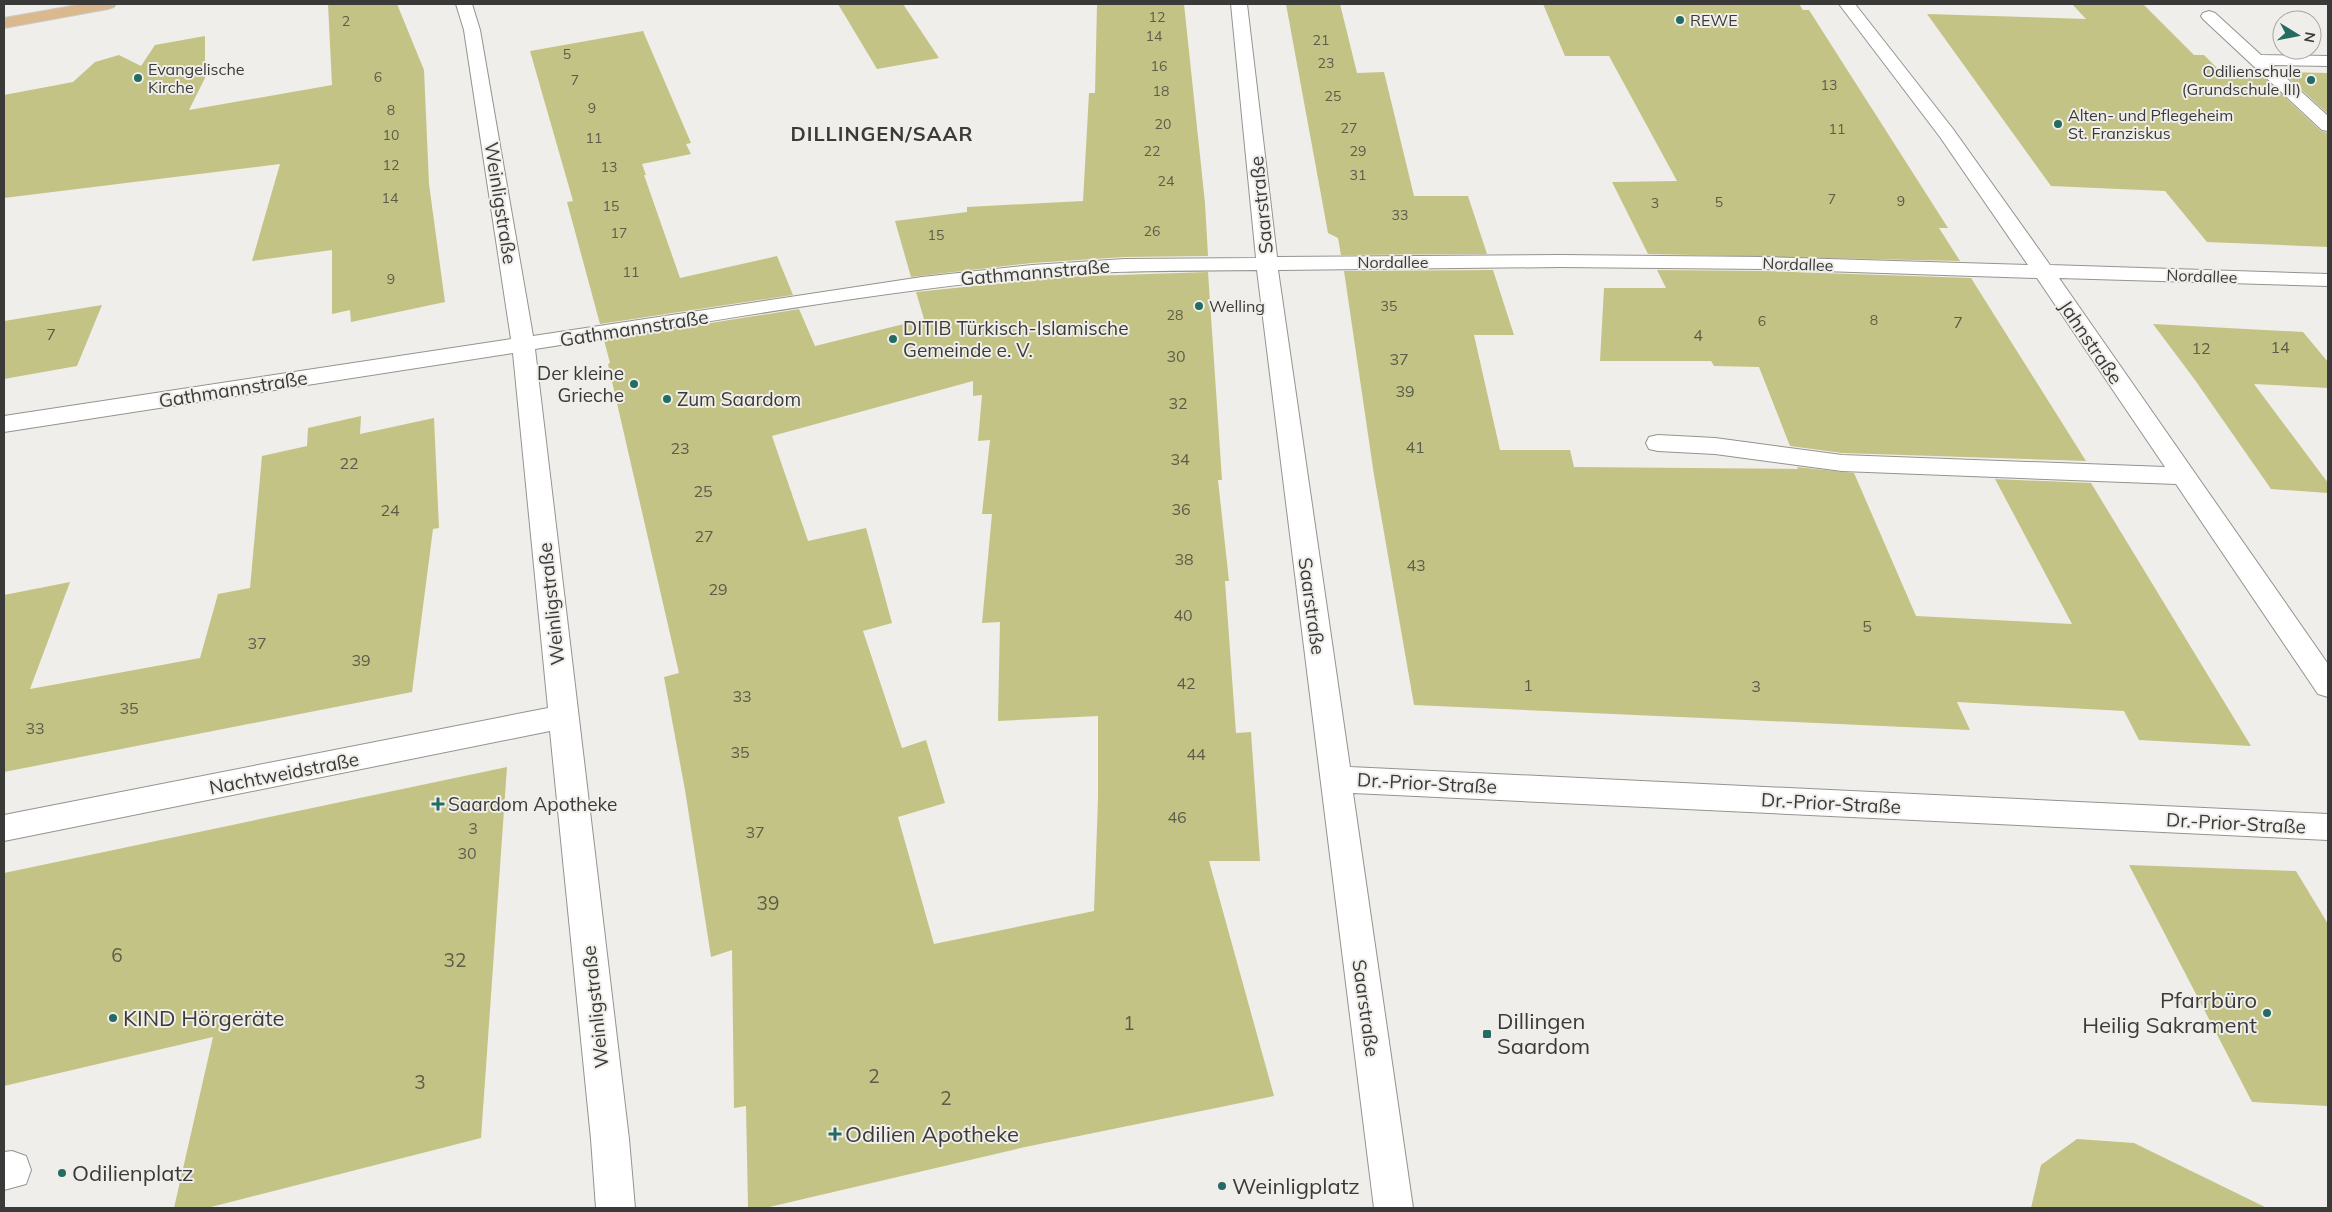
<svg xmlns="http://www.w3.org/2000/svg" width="2332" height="1212" font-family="Mulish,sans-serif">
<rect width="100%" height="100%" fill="#f0eeea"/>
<path fill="#c3c385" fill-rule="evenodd" d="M328,4H397L424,70L429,184L445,302L351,322L350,310L332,314V250L252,261L280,164L4,198V95L73,82L95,62L119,55L141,66L155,45L205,36V78L189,110L332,85Z
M838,4H903L939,58L877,69Z
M1097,4H1184L1205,203L1208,256L1125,257L1032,263L911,277L895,221L967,212V207L1083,201L1089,93H1095Z
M1286,4H1340L1357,73L1384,72L1414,196H1468L1487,254L1341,255L1338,238L1328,233Z
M1543,4H1799L1803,10H1809L1948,228H1939L1960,261L1648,254L1612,182L1677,181L1609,56H1565Z
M2072,4H2143L2194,55H2204L2220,71H2257L2321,131L2328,133V247L2207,242L2165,191L2051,186L1927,14L2086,19Z
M643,31L691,143L686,144L691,154L642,164L646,175H644L680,278L777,256L793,295L600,324L567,202L573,201L530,51Z
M2282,72L2328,73V114Z
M1493,270L1514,335H1474L1500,450H1570L1574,467L1798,469L1797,467L1854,473L1916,616L2072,624L1995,479L2091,483L2251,746L2139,740L2124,711L1957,702L1970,730L1414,705L1374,475L1344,271Z
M1657,270L1764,271L1971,278L2086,461L1842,453L1790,446L1759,367L1714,366L1711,361H1600L1604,288H1666Z
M1208,272L1222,480H1218L1229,581H1225L1236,733L1251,732L1260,861H1209L1274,1096L1025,1147L765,1208H748L746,1106L734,1108L732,950L711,957L685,790L664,677L679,673L608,364L610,363L604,340L799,309L815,346L924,319L916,292L1060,277ZM973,381V396L982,395L978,441L990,440L982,514H992L982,623L1000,622L998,721L1098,716V799L1094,911L934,944L898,817L945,803L926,740L902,748L863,631L892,623L866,528L808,541L772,436Z
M102,305L77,366L4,379V321Z
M2153,324L2303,332L2328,362V388L2254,384L2328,483V493L2271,489L2195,380Z
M361,416L360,434L434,418L439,528L433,529L412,692L4,772V595L70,582L30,689L200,658L218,594L250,588L262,456L307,446L308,428Z
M507,767L481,1138L207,1208H174L213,1037L4,1086V873Z
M2129,865L2296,871L2328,924V1106L2252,1102Z
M2077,1139L2134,1143L2267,1208H2031L2041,1165Z"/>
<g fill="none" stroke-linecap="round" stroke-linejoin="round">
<defs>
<path id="minor" d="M456,4H472L480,30L533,336L922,277L1032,265L1125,259L1256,258L1231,4H1247L1277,257L1560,255L1764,257L2028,265L1940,137L1839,4H1855L1953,129L2050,265L2328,274V286L2059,278L2328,664V697L2318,694L2176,484L1842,471L1715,454L1658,451L1649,449L1646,443L1649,437L1658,435L1715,438L1842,455L2165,467L2037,278L1764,269L1560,267L1278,270L1350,767L2328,814V840L1353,793L1413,1208H1374L1257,270C1182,271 1107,270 1031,277C865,293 700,324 535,349L629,1139L635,1208H596L591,1139L550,731L4,841V815L548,708L513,353L4,432V416L511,339L464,30Z
M2209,11L2215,13L2261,55L2328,56V66L2272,65L2328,116V131L2322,130L2203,19L2201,16L2203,13Z
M12,1151L26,1156L31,1170L26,1184L4,1190V1152Z"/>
<path id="major" d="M83,4H116L114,7L108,9L4,28V18Z"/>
</defs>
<use href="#minor" stroke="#94938f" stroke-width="2"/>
<use href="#major" stroke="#cccccb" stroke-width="2"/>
<use href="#minor" fill="#fff" fill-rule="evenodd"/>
<use href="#major" fill="#dab98f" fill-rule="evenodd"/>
</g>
<g fill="#246b61" stroke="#f0eeea" stroke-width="2">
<circle cx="1680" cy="20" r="5"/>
<circle cx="138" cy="78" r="5"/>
<circle cx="2311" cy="80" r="5"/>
<circle cx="2058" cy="124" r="5"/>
<circle cx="1199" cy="306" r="5"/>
<circle cx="893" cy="339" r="5"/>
<circle cx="634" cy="384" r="5"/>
<circle cx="667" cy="399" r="5"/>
<path d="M435.5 796.5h5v5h5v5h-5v5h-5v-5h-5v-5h5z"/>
<circle cx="2267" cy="1013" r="5"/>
<circle cx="113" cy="1018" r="5"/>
<rect x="1482" y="1029" width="10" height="10" rx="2.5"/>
<path d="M832.5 1126.5h5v5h5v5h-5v5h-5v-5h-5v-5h5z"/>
<circle cx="62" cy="1173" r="5"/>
<circle cx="1222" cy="1186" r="5"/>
</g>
<g text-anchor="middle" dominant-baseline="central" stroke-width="4" stroke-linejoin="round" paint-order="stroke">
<g font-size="14" fill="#5c5c4b">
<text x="1157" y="17">12</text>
<text x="346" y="21">2</text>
<text x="1154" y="36">14</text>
<text x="1321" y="40">21</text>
<text x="567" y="54">5</text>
<text x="1326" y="63">23</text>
<text x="1159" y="66">16</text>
<text x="378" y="77">6</text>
<text x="575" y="80">7</text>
<text x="1829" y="85">13</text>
<text x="1161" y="91">18</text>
<text x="1333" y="96">25</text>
<text x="592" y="108">9</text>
<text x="391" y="110">8</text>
<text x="1163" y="124">20</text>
<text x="1349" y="128">27</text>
<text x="1837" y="129">11</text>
<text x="391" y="135">10</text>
<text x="594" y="138">11</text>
<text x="1152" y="151">22</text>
<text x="1358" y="151">29</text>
<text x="391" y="165">12</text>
<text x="609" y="167">13</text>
<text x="1358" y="175">31</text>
<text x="1166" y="181">24</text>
<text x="390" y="198">14</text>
<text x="1832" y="199">7</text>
<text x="1901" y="201">9</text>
<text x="1719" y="202">5</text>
<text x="1655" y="203">3</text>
<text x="611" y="206">15</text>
<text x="1400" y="215">33</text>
<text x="1152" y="231">26</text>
<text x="619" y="233">17</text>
<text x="936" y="235">15</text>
<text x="631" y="272">11</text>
<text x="391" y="279">9</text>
<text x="1389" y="306">35</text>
<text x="1175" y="315">28</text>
<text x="1874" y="320">8</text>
<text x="1762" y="321">6</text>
</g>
<g font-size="16" fill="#3a3a38" stroke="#f0eeea" text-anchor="start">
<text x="1690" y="20">REWE</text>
<text x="148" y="69">Evangelische<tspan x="148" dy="18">Kirche</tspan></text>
<text x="2301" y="71" text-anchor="end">Odilienschule<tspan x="2301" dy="18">(Grundschule III)</tspan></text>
<text x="2068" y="115">Alten- und Pflegeheim<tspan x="2068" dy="18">St. Franziskus</tspan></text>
<text x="1209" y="306">Welling</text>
</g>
<g font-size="16" fill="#3a3a38" stroke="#f0eeea">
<text x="1393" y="262">Nordallee</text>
<text transform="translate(1798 264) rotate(2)">Nordallee</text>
<text transform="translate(2202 276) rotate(2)">Nordallee</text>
</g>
<g font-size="16" fill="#5c5c4b">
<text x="1958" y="322">7</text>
<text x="51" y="334">7</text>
<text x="1698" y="335">4</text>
<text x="2280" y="347">14</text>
<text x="2201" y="348">12</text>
<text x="1176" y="356">30</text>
<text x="1399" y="359">37</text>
<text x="1405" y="391">39</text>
<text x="1178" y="403">32</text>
<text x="1415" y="447">41</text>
<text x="680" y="448">23</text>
<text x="1180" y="459">34</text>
<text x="349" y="463">22</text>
<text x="703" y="491">25</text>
<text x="1181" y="509">36</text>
<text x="390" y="510">24</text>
<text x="704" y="536">27</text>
<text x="1184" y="559">38</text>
<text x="1416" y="565">43</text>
<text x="718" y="589">29</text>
<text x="1183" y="615">40</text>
<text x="1867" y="626">5</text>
<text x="257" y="643">37</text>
<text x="361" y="660">39</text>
<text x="1186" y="683">42</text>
<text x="1528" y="685">1</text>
<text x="1756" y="686">3</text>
<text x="742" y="696">33</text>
<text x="129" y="708">35</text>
<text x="35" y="728">33</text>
<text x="740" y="752">35</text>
<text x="1196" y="754">44</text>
<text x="1177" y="817">46</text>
<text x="473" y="828">3</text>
<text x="755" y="832">37</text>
<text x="467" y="853">30</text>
</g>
<g font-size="19" fill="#3a3a38" stroke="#f0eeea">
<text transform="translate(501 203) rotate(81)">Weinligstraße</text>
<text transform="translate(1261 205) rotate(-96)">Saarstraße</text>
<text transform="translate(1035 272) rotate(-5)">Gathmannstraße</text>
<text transform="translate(634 328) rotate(-9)">Gathmannstraße</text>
<text transform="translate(2091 342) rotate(56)">Jahnstraße</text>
<text transform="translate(233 389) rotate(-9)">Gathmannstraße</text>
<text transform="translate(551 604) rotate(-96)">Weinligstraße</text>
<text transform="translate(1312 606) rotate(82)">Saarstraße</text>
<text transform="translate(284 773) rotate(-11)">Nachtweidstraße</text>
<text transform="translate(1427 783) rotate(3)">Dr.-Prior-Straße</text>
<text transform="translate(1831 803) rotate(3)">Dr.-Prior-Straße</text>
<text transform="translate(2236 823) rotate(3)">Dr.-Prior-Straße</text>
<text transform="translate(595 1007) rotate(-96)">Weinligstraße</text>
<text transform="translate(1366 1008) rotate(82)">Saarstraße</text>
</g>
<g font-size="19" fill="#3a3a38" stroke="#f0eeea" text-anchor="start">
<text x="903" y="328">DITIB Türkisch-Islamische<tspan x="903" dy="22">Gemeinde e. V.</tspan></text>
<text x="624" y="373" text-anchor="end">Der kleine<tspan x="624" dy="22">Grieche</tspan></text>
<text x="677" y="399">Zum Saardom</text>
<text x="448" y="804">Saardom Apotheke</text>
</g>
<g font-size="19" fill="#5c5c4b">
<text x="768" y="903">39</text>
<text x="117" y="955">6</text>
<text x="455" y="960">32</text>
<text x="1129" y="1023">1</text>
<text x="874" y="1076">2</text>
<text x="420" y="1082">3</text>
<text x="946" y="1098">2</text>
</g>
<g font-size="20" font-weight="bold" letter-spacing="1" fill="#3a3a38" stroke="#f0eeea">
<text x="882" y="133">DILLINGEN/SAAR</text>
</g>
<g font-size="22" fill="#3a3a38" stroke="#f0eeea" text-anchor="start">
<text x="2257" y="1000" text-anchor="end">Pfarrbüro<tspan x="2257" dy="25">Heilig Sakrament</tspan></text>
<text x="123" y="1018">KIND Hörgeräte</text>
<text x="1497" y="1021">Dillingen<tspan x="1497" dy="25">Saardom</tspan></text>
<text x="845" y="1134">Odilien Apotheke</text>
<text x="72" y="1173">Odilienplatz</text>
<text x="1232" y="1186">Weinligplatz</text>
</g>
</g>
<rect width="2332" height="1212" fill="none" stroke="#3a3a38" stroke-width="10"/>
<g transform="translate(2297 35) rotate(100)"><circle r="24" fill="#f0eeea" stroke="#a7a6a3"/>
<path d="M0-4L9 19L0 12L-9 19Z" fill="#246b61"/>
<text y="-8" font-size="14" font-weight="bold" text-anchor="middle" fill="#3a3a38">N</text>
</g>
</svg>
